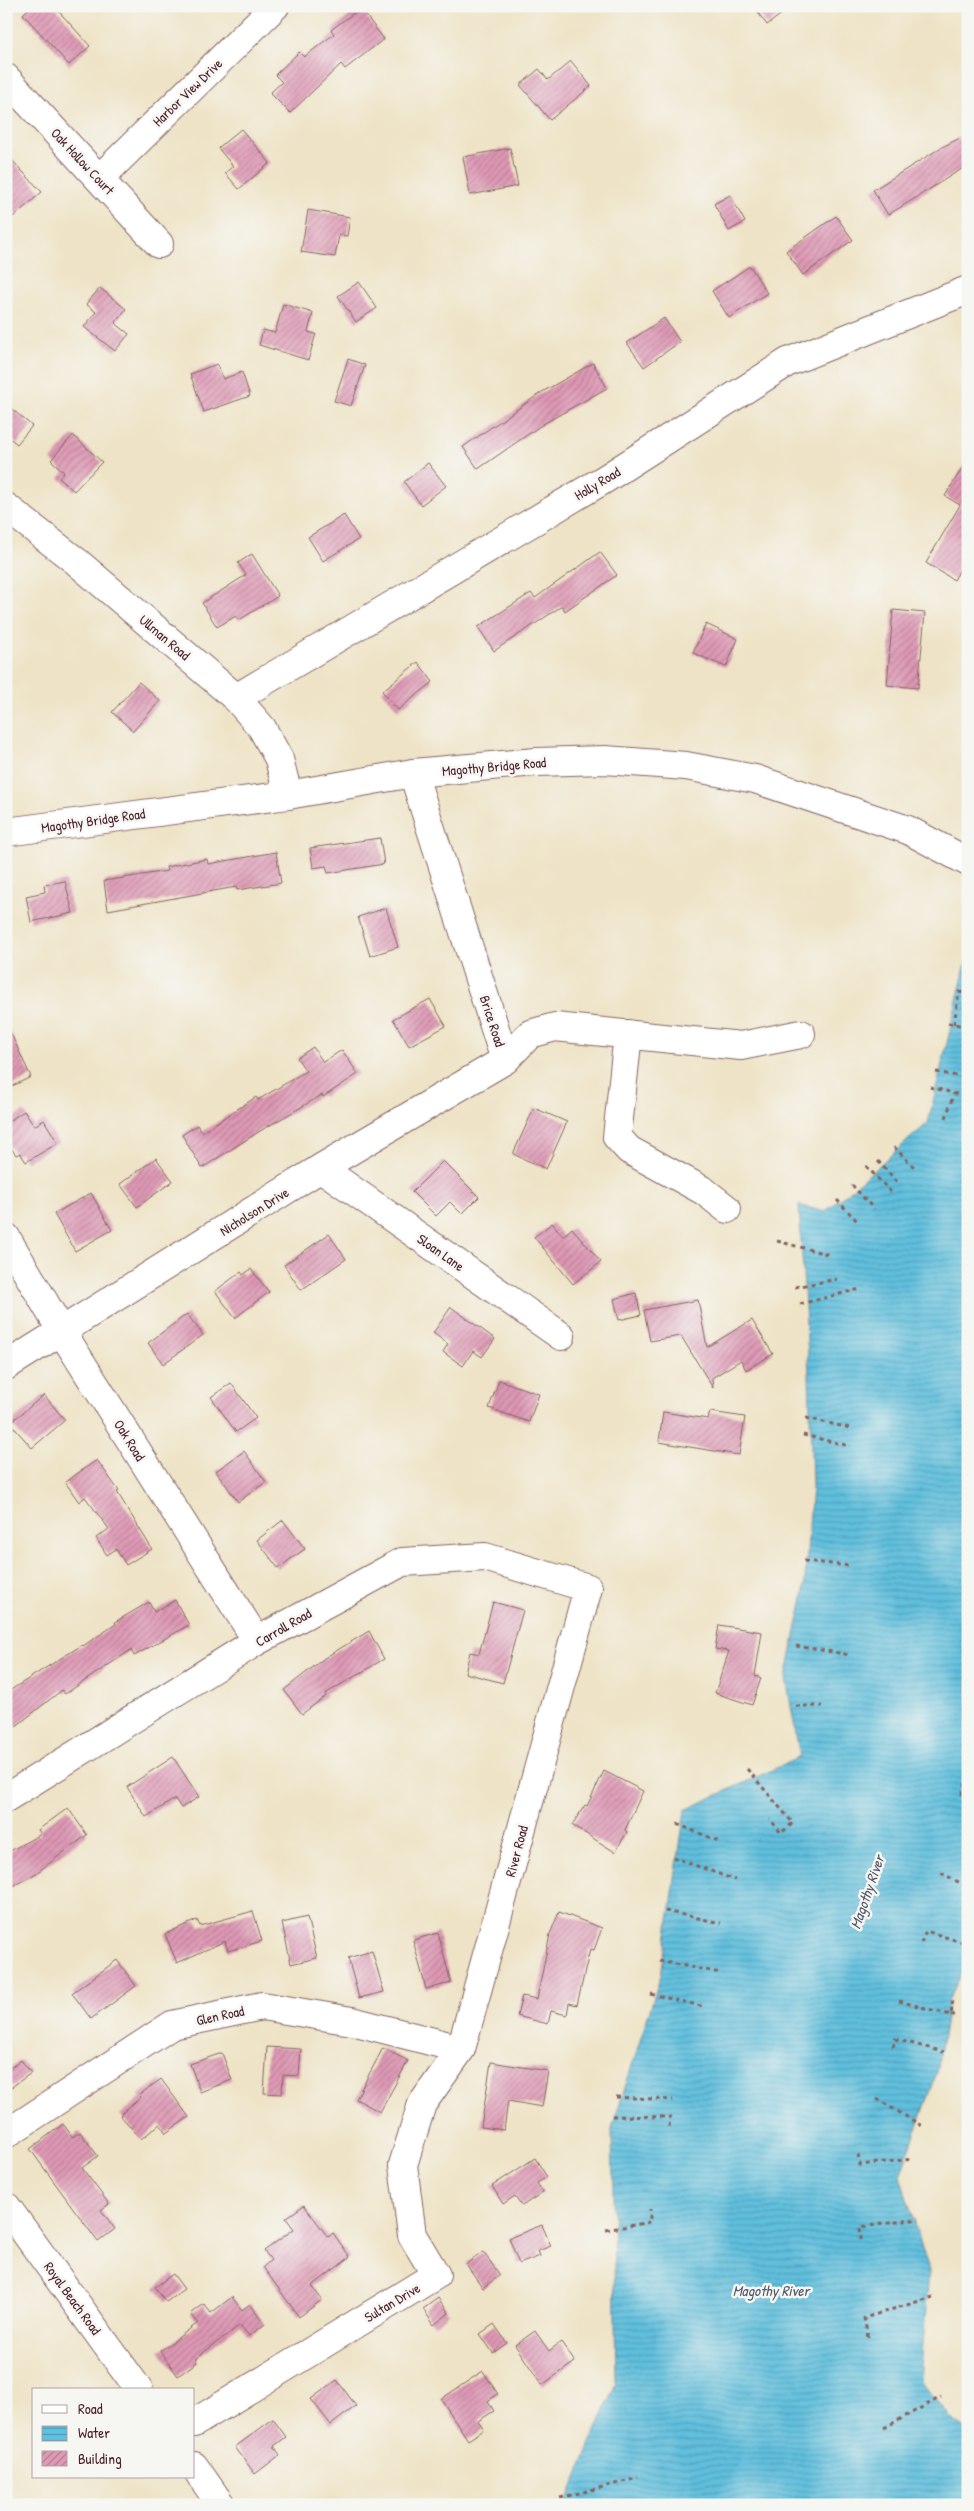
<svg xmlns="http://www.w3.org/2000/svg" width="974" height="2511" font-family="'Patrick Hand',sans-serif">
<defs>
<pattern id="water-rules" width="6" height="5" patternUnits="userSpaceOnUse" patternTransform="scale(1.25)"><rect width="6" height="5" fill="#60c0de"/><path d="M0 2.5h6" fill="none" stroke="#519bb4"/></pattern>
<pattern id="building-hatch" width="6" height="6" patternUnits="userSpaceOnUse" patternTransform="scale(1.25)"><rect width="6" height="6" fill="#de99b5"/><path d="M-1 1l2-2M0 6l6-6M5 7l2-2" fill="none" stroke="#b67c93"/></pattern>
</defs>
<rect width="100%" height="100%" fill="#f6f6f2"/>
<filter id="ink" filterUnits="userSpaceOnUse"><feTurbulence type="fractalNoise" baseFrequency=".02" numOctaves="2"/><feDisplacementMap in="SourceGraphic" scale="10" xChannelSelector="R" yChannelSelector="G"/><feConvolveMatrix kernelMatrix="1 2 1 2 8 2 1 2 1" color-interpolation-filters="sRGB"/></filter>
<filter id="wash" filterUnits="userSpaceOnUse"><feTurbulence type="fractalNoise" baseFrequency=".0096" numOctaves="4" result="noise"/><feDisplacementMap in="SourceGraphic" scale="20" xChannelSelector="R" yChannelSelector="G"/><feGaussianBlur stdDeviation="1.12" result="paint"/><feColorMatrix in="noise" values="0 0 0 0 0 0 0 0 0 0 0 0 0 0 0 0 0 1.4 0 .05"/><feComposite in="paint" operator="in"/></filter>
<g filter="url(#wash)">
<rect width="100%" height="100%" fill="#eee3c6"/>
<path fill="url(#water-rules)" stroke="#557084" d="M968,954V1961L949,1999L937,2073L900,2176L929,2271L920,2380L950,2418L968,2431V2505H568L567,2501L616,2383L612,2128L661,1975L685,1810L800,1757L786,1678L804,1593L812,1486L809,1374L799,1205L825,1212L928,1123Z"/>
<g id="blocks">
<path fill="url(#building-hatch)" d="M31,6H54L90,46L69,65L23,14Z
M753,6H792L767,25Z
M360,8L384,39L345,69L341,64L290,113L270,93L282,82L275,75L299,52L304,57L334,34L331,30Z
M571,61L591,86L550,120L520,85L539,69L548,80Z
M241,129L270,163L239,189L225,173L233,166L218,148Z
M968,134V165L888,215L873,190L942,147Z
M510,148L518,186L470,195L463,157Z
M6,154L42,192L6,223Z
M730,195L745,222L729,231L714,204Z
M308,210L350,217L347,236L339,235L335,257L301,252Z
M836,216L853,240L803,275L786,251Z
M750,266L767,293L729,318L712,291Z
M359,282L377,308L356,322L338,296Z
M100,288L126,309L115,323L129,334L115,351L84,327L96,312L86,304Z
M283,304L313,313L308,332L316,334L308,360L259,345L263,330L275,333Z
M664,318L680,342L644,367L627,343Z
M348,359L365,365L351,406L334,401Z
M593,363L607,388L543,424L478,469L463,447L542,392Z
M217,364L223,379L242,372L250,396L204,412L190,374Z
M6,404L32,426L17,444L6,435Z
M73,435L102,462L74,491L59,478L64,472L51,460Z
M968,459V556L954,580L926,563L960,505L945,496Z
M428,463L446,486L421,505L404,482Z
M344,515L359,539L323,561L308,537Z
M600,552L617,575L565,611L562,606L494,651L478,627L531,593L535,598Z
M252,554L278,596L239,620L236,616L217,627L202,603L246,575L238,563Z
M893,610L925,613L918,688L887,685Z
M706,624L738,639L726,667L693,653Z
M418,662L433,682L398,710L382,691Z
M139,682L160,701L133,731L112,712Z
M380,838L384,864L328,873L326,866L313,868L310,848Z
M276,852L281,883L237,890L236,887L108,910L104,881L167,871L166,867L207,859L208,864Z
M65,881L73,913L31,922L26,896L45,892L44,885Z
M386,908L398,947L370,956L358,917Z
M430,999L446,1026L409,1046L393,1019Z
M6,1023L31,1077L6,1089Z
M313,1047L323,1062L342,1050L358,1074L323,1097L322,1095L260,1131L202,1168L182,1135L197,1125L202,1132L256,1097L258,1100L306,1071L297,1058Z
M534,1108L567,1122L546,1169L513,1154Z
M24,1111L34,1126L44,1120L58,1143L26,1162L20,1153L16,1155L6,1141V1123Z
M156,1158L173,1181L137,1207L120,1184Z
M443,1161L479,1197L462,1214L450,1202L436,1216L412,1192Z
M91,1193L112,1230L75,1251L54,1214Z
M552,1223L563,1236L572,1228L601,1262L573,1284L534,1237Z
M329,1234L346,1259L301,1290L284,1265Z
M251,1269L269,1292L235,1318L215,1291L241,1272L243,1275Z
M636,1293L641,1315L619,1320L614,1299Z
M698,1300L707,1347L752,1320L773,1354L746,1370L741,1360L712,1378L713,1388L681,1336L650,1341L644,1310Z
M451,1307L495,1339L482,1357L473,1351L463,1366L443,1352L448,1344L433,1333Z
M187,1314L203,1335L163,1364L148,1343Z
M499,1380L539,1394L529,1422L489,1408Z
M231,1383L256,1418L236,1432L211,1397Z
M44,1395L65,1420L32,1448L10,1423Z
M663,1412L708,1419L710,1412L745,1417L739,1455L659,1442Z
M244,1451L266,1482L238,1502L216,1471Z
M97,1460L119,1491L117,1492L152,1549L126,1565L116,1549L107,1555L96,1538L109,1529L85,1497L79,1502L65,1482Z
M283,1520L305,1549L278,1568L257,1540Z
M175,1600L189,1625L134,1656L131,1650L65,1694L62,1690L6,1734V1693L82,1645L83,1646L116,1624L115,1622L149,1602L154,1612Z
M493,1602L523,1610L503,1683L465,1673L470,1652L479,1654Z
M719,1625L762,1632L755,1676L761,1678L752,1705L715,1693L729,1651L715,1649Z
M369,1631L384,1659L325,1694L326,1696L302,1714L284,1690L326,1657Z
M173,1757L199,1797L181,1808L175,1799L146,1817L127,1787Z
M604,1771L643,1791L625,1830L627,1832L615,1852L572,1825L585,1805L587,1806Z
M68,1808L87,1835L35,1874L6,1890V1853L41,1834L38,1830Z
M253,1911L262,1941L228,1951L225,1941L177,1963L165,1934L197,1920L200,1926Z
M559,1912L602,1928L594,1950L590,1949L577,2005L569,2003L567,2015L551,2011L548,2024L517,2016L522,1996L537,1999L550,1934Z
M307,1917L317,1958L291,1964L282,1923Z
M438,1933L451,1983L426,1989L413,1940Z
M372,1951L384,1992L359,1998L348,1958Z
M117,1960L136,1986L91,2019L72,1993Z
M267,2047L301,2049L299,2076L283,2075L282,2094L264,2093Z
M383,2048L408,2061L380,2112L356,2099Z
M222,2053L232,2080L200,2092L190,2064Z
M21,2060L31,2073L6,2091V2071Z
M491,2062L548,2071L542,2107L508,2101L504,2130L481,2127Z
M161,2079L189,2117L166,2133L160,2124L141,2139L120,2115L141,2097L139,2095Z
M63,2124L73,2137L80,2132L98,2156L82,2168L109,2204L101,2210L115,2229L98,2242L30,2149Z
M535,2158L547,2177L537,2183L543,2192L522,2206L515,2196L503,2204L492,2186Z
M304,2205L328,2237L333,2233L350,2257L312,2286L322,2300L299,2317L263,2267L271,2260L264,2251L294,2229L286,2218Z
M542,2225L551,2246L538,2251L540,2256L519,2264L509,2238Z
M483,2252L500,2275L483,2288L466,2264Z
M173,2274L184,2289L166,2302L155,2287Z
M232,2297L242,2310L250,2304L265,2324L249,2336L240,2325L195,2359L197,2362L178,2376L160,2351L198,2323L191,2314L204,2304L211,2313Z
M438,2298L449,2313L434,2325L423,2309Z
M494,2324L507,2343L493,2353L480,2334Z
M535,2331L549,2351L561,2342L575,2362L542,2385L515,2345Z
M483,2371L498,2394L488,2401L494,2411L478,2421L484,2430L468,2440L441,2399Z
M337,2380L356,2406L331,2425L311,2399Z
M273,2419L286,2437L274,2446L280,2455L255,2474L235,2447Z"/>
</g>
</g>
<g filter="url(#ink)">
<use href="#blocks" fill-opacity="0" stroke="#836461" stroke-width="1"/>
<g fill="none" stroke-linecap="round" stroke-linejoin="round">
<defs>
<path id="minor" d="M6,78L159,244
M100,178L275,6
M6,507L77,562L236,698L262,728L279,759L288,795
M236,698L605,479L788,362L968,290
M413,773L505,1060L530,1034L555,1027L741,1046L801,1034
M628,1034L617,1137L629,1150L704,1191L727,1209
M321,1168L561,1336
M6,1237L62,1332L257,1641
M6,1366L321,1168L505,1060
M6,1798L257,1641L402,1562L485,1557L588,1588L461,2049L422,2104L403,2165L412,2235L436,2275L194,2423
M6,2134L172,2025L262,2006L352,2021L461,2049
M6,2206L139,2390
M194,2466L221,2505"/>
<path id="major" d="M6,832L288,795L413,773L536,762L605,760L686,766L755,779L908,830L968,862"/>
</defs>
<use href="#minor" stroke="#836461" stroke-width="30"/>
<use href="#major" stroke="#836461" stroke-width="30"/>
<path stroke="#836461" stroke-width="3" stroke-dasharray="4 4" stroke-linecap="butt" d="M948,1023L966,1026L968,1007
M954,1024L959,992L968,994
M936,1072L963,1077
M930,1087L968,1097
M946,1118L954,1093
M894,1147L916,1169
M878,1161L898,1183
M866,1166L892,1193
M852,1185L874,1209
M837,1200L858,1222
M777,1241L830,1255
M795,1287L837,1279
M800,1304L860,1289
M806,1418L850,1428
M803,1435L850,1446
M804,1561L850,1566
M796,1646L851,1655
M796,1706H822
M747,1769L793,1823L781,1833L770,1819
M966,1783L962,1794L968,1796
M677,1824L721,1842
M673,1857L735,1880
M941,1873L968,1887
M665,1911L721,1923
M921,1943L926,1931L968,1944
M659,1961L721,1973
M651,1994L705,2007
M899,2001L951,2015L953,1998
M951,2015H959
M893,2047L895,2039L944,2052
M616,2097L673,2100
M877,2099L922,2126
M612,2116L670,2117L669,2127
M858,2155L860,2165L913,2159
M606,2230L650,2222V2209
M861,2240L860,2227L919,2219
M868,2337L864,2318L933,2297
M884,2428L941,2397
M560,2498L638,2478"/>
<use href="#minor" stroke="#fff" stroke-width="28"/>
<use href="#major" stroke="#fff" stroke-width="28"/>
</g>
</g>
<g text-anchor="middle" dominant-baseline="central" stroke-width="5" stroke-linejoin="round" paint-order="stroke">
<g font-size="14" fill="#4a1f2b" stroke="#f6f6f2">
<text transform="translate(187 92) rotate(-44)">Harbor View Drive</text>
<text transform="translate(83 161) rotate(47)">Oak Hollow Court</text>
<text transform="translate(597 483) rotate(-31)">Holly Road</text>
<text transform="translate(165 637) rotate(40)">Ullman Road</text>
<text transform="translate(494 766) rotate(-5)">Magothy Bridge Road</text>
<text transform="translate(93 820) rotate(-8)">Magothy Bridge Road</text>
<text transform="translate(493 1021) rotate(72)">Brice Road</text>
<text transform="translate(254 1211) rotate(-32)">Nicholson Drive</text>
<text transform="translate(441 1252) rotate(35)">Sloan Lane</text>
<text transform="translate(130 1440) rotate(58)">Oak Road</text>
<text transform="translate(283 1627) rotate(-30)">Carroll Road</text>
<text transform="translate(516 1851) rotate(-75)">River Road</text>
<text transform="translate(220 2015) rotate(-12)">Glen Road</text>
<text transform="translate(73 2298) rotate(54)">Royal Beach Road</text>
<text transform="translate(392 2302) rotate(-31)">Sultan Drive</text>
</g>
<g font-size="15" font-style="italic" fill="#52576a" stroke="#f6f6f2">
<text transform="translate(867 1892) rotate(-71)">Magothy River</text>
<text x="771" y="2290">Magothy River</text>
</g>
</g>
<rect width="974" height="2511" fill="none" stroke="#f6f6f2" stroke-width="25"/>
<rect x="32" y="2388" width="162" height="90" fill="#f6f6f2" stroke="#b1a0a2"/>
<rect x="42" y="2405" width="25" height="8" fill="#ffffff" stroke="#b1a0a2"/>
<text x="78" y="2414" font-size="15" fill="#4a1f2b">Road</text>
<rect x="42" y="2426" width="25" height="15" fill="url(#water-rules)" stroke="#b1a0a2"/>
<text x="78" y="2438" font-size="15" fill="#4a1f2b">Water</text>
<rect x="42" y="2451" width="25" height="15" fill="url(#building-hatch)" stroke="#b1a0a2"/>
<text x="78" y="2464" font-size="15" fill="#4a1f2b">Building</text>
</svg>
